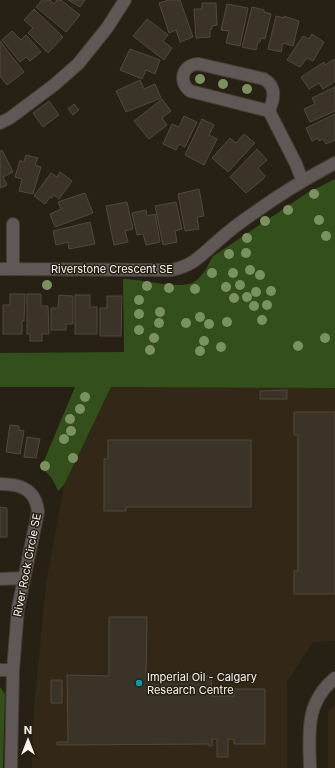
<svg xmlns="http://www.w3.org/2000/svg" width="335" height="768" font-family="Inter,sans-serif">
<rect width="100%" height="100%" fill="#272015"/>
<path fill="#332818" d="M111,387L335,388V641L313,642L287,682V768H32L34,707L46,584L64,485Z
M335,705V768H328V711Z"/>
<path fill="#334f1b" d="M335,179V388L111,387L64,485L58,491C54,481 51,475 41,468L75,387H0V353L124,352L123,279C140,279 181,290 194,282C203,276 208,266 212,257L307,193Z
M0,687L5,694L3,768H0Z"/>
<path fill="#3b3328" stroke="#51493d" d="M42,0H50L54,4L57,0H61L80,15L66,32L36,7Z
M68,0H85L80,7Z
M169,0H180L193,37L180,42L176,30L169,33L159,3Z
M202,3H216L217,25L212,26V29H210V37L196,38L194,9H202Z
M227,4L248,8L240,46L226,43L229,31L221,30Z
M252,7L264,10V12L271,14L265,39L261,38L260,42H258L256,50L242,47Z
M34,9L63,37L48,53L28,33L33,28L24,20Z
M276,16L284,18V16L299,21L293,46L283,43L281,52L268,49Z
M147,19L168,35L163,41L172,48L164,60L133,36Z
M12,31L21,40L26,35L41,52L30,61L26,57L20,62L2,40Z
M312,34L324,42L313,61L307,58L300,67L287,60L303,36L309,39Z
M0,41L24,72L7,85L0,76Z
M130,49L160,60L155,74L146,70L142,79L120,70Z
M335,59V81L323,89L319,83L309,89L301,77L324,62L325,65Z
M140,80L144,89L155,84L161,98L126,112L116,91Z
M335,87V111L310,122L304,109L315,104L312,98Z
M162,99L171,111L162,118L167,125L149,139L134,121Z
M49,101L59,115L43,127L33,113Z
M74,104L79,110L73,115L68,109Z
M335,114V140L326,144L323,139L319,141L318,138L312,141L306,128Z
M184,116L197,122L185,147L179,144L176,150L163,144L172,124L179,127Z
M202,119L214,125L209,135L217,139L204,165L185,155Z
M244,134L255,143L228,172L212,158L230,138L236,143Z
M257,149L267,160L258,168L265,176L263,179L246,193L230,177Z
M2,150L13,172L3,177L7,185L0,188V152Z
M26,155L38,158L35,165L41,167L33,194L19,191L22,179L15,177L20,160L24,162Z
M60,172L72,181L59,199L54,195L52,198L50,197L45,204L34,196L51,173L57,177Z
M199,189L204,216L197,217L199,229L185,231L178,194Z
M85,193L93,213L55,227L50,214L61,209L58,202Z
M127,202L133,229L125,231L128,242L114,245L106,206Z
M176,202L182,229L175,231L177,242L163,245L155,206Z
M146,210L147,216L155,214L160,242L146,245L143,234L137,235L132,213Z
M90,222L95,244L69,249L68,242L56,245L53,231Z
M10,294H25L24,321H22V334H3V305H10Z
M27,294H41V306H48L49,334H42V341H30V334H27Z
M59,295L73,296V324H66V330H51V308H58Z
M75,295H90V307H97V334H75Z
M107,296H122L121,336H100V308H107Z
M287,390V399H260V391Z
M294,412H335V594H294V571H298V435H294Z
M10,425L19,426V430L24,431L20,454L6,452Z
M27,437L40,439L36,458L24,457Z
M108,440H251V507H126V511H104V459H108Z
M0,507L7,508V537H0Z
M109,617H147L146,676H211L212,696H234V689H265V744H234V739H228V757H217V739H212V746H209V744L57,745V742H68L67,675L109,676Z
M51,680H62V703H51Z"/>
<g fill="none" stroke-linecap="round" stroke-linejoin="round">
<defs>
<path id="minor" d="M269,111C274,99 277,87 264,79L199,64C182,64 178,82 190,91L269,111L296,164L302,180
M0,123L10,118L54,85L78,64L107,28L125,0
M13,224V269
M0,269L172,270C195,265 202,254 220,239C230,230 242,221 254,213C280,194 307,178 335,163
M0,484C20,484 36,489 38,512L18,608L13,670L11,768
M0,579L23,578
M0,670H13
M310,768C309,732 305,703 335,678"/>
</defs>
<use href="#minor" stroke="#443e33" stroke-width="14"/>
<use href="#minor" stroke="#605857" stroke-width="12"/>
</g>
<g fill="#7b9160">
<circle cx="200" cy="79" r="5"/>
<circle cx="223" cy="84" r="5"/>
<circle cx="247" cy="89" r="5"/>
<circle cx="314" cy="194" r="5"/>
<circle cx="288" cy="210" r="5"/>
<circle cx="319" cy="220" r="5"/>
<circle cx="265" cy="221" r="5"/>
<circle cx="326" cy="236" r="5"/>
<circle cx="247" cy="238" r="5"/>
<circle cx="246" cy="253" r="5"/>
<circle cx="229" cy="254" r="5"/>
<circle cx="250" cy="270" r="5"/>
<circle cx="212" cy="273" r="5"/>
<circle cx="233" cy="273" r="5"/>
<circle cx="260" cy="275" r="5"/>
<circle cx="47" cy="285" r="5"/>
<circle cx="240" cy="285" r="5"/>
<circle cx="147" cy="286" r="5"/>
<circle cx="226" cy="287" r="5"/>
<circle cx="169" cy="288" r="5"/>
<circle cx="195" cy="289" r="5"/>
<circle cx="271" cy="291" r="5"/>
<circle cx="256" cy="292" r="5"/>
<circle cx="247" cy="297" r="5"/>
<circle cx="234" cy="298" r="5"/>
<circle cx="139" cy="300" r="5"/>
<circle cx="267" cy="305" r="5"/>
<circle cx="254" cy="306" r="5"/>
<circle cx="160" cy="312" r="5"/>
<circle cx="139" cy="314" r="5"/>
<circle cx="200" cy="317" r="5"/>
<circle cx="262" cy="320" r="5"/>
<circle cx="227" cy="322" r="5"/>
<circle cx="159" cy="323" r="5"/>
<circle cx="186" cy="323" r="5"/>
<circle cx="209" cy="324" r="5"/>
<circle cx="139" cy="330" r="5"/>
<circle cx="154" cy="338" r="5"/>
<circle cx="325" cy="338" r="5"/>
<circle cx="204" cy="341" r="5"/>
<circle cx="298" cy="346" r="5"/>
<circle cx="221" cy="347" r="5"/>
<circle cx="150" cy="350" r="5"/>
<circle cx="200" cy="351" r="5"/>
<circle cx="85" cy="397" r="5"/>
<circle cx="80" cy="409" r="5"/>
<circle cx="70" cy="419" r="5"/>
<circle cx="71" cy="431" r="5"/>
<circle cx="64" cy="439" r="5"/>
<circle cx="73" cy="458" r="5"/>
<circle cx="45" cy="466" r="5"/>
</g>
<circle fill="#0f9aa8" stroke="#272015" stroke-width="1.5" cx="139" cy="683" r="4"/>
<g text-anchor="middle" dominant-baseline="central" stroke-width="3" stroke-linejoin="round" paint-order="stroke">
<g font-size="11" fill="#f8f3eb" stroke="#272015">
<text x="112" y="269">Riverstone Crescent SE</text>
<text transform="translate(27 565) rotate(-79)">River Rock Circle SE</text>
</g>
<g font-size="11" fill="#f8f3eb" stroke="#272015" text-anchor="start">
<text x="147" y="677">Imperial Oil - Calgary<tspan x="147" dy="13">Research Centre</tspan></text>
</g>
</g>
<g transform="translate(28 740)" stroke="#272015" stroke-width="3" paint-order="stroke">
<path d="M0-3L7 15L0 10L-7 15Z" fill="#f8f3eb"/>
<text y="-6" font-size="11" font-weight="bold" text-anchor="middle" fill="#f8f3eb">N</text>
</g>
</svg>
